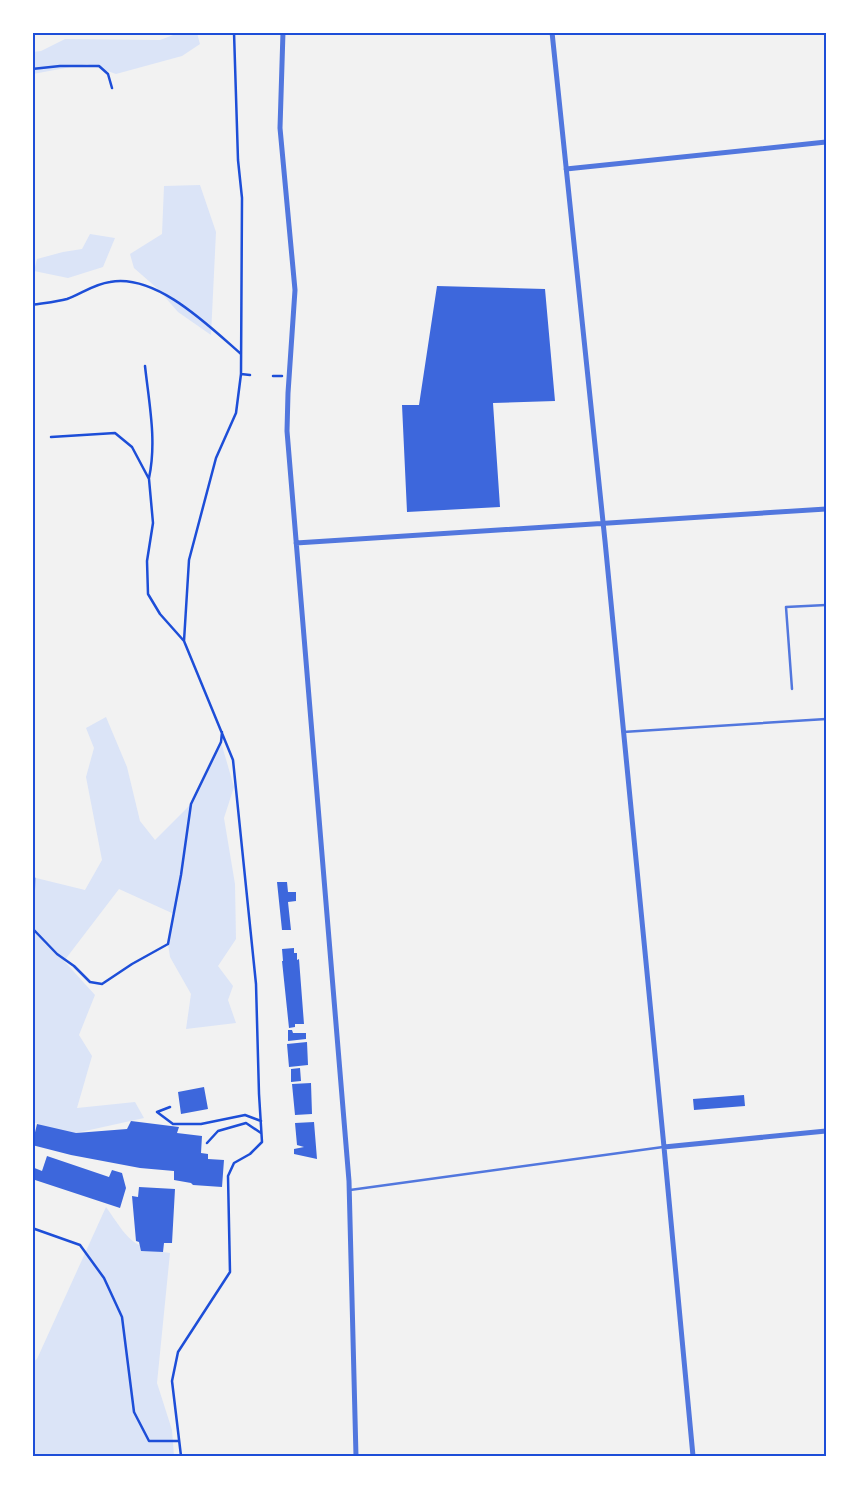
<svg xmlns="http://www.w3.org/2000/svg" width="859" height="1489" font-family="'PT Sans Narrow',sans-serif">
<rect width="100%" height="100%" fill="#f2f2f2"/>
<path fill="#dbe4f7" d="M177,32L197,33L200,44L182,56L116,74L87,64L33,74L32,52L41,51L65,39L160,40L176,34Z
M200,185L216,232L211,335L178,312L158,289L134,268L130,254L162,234L164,186Z
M90,234L115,238L103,267L68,278L34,271L37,259L63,252L82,249Z
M106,717L127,767L140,821L155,840L191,804L221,742L234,787L224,818L235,884L236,939L218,966L233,986L228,1000L236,1023L186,1029L191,994L170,957L168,944L174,914L119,889L64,961L95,995L79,1035L92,1056L77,1108L135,1102L144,1118L67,1135L33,1122L32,877L85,890L102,860L86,777L94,748L86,728Z
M106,1207C128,1238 130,1248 170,1253L157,1383L172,1430L174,1456H33V1362L37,1359Z"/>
<path fill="#3d67dc" d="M437,286L545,289L555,401L493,403L500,507L407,512L402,405H419Z
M277,882H287L288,892H296V901L288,902L291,930H282Z
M294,948V953H297V960L299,959L304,1024H295V1027L289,1028L282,961H283L282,949Z
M288,1030H292L293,1033H306V1039L288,1041Z
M307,1042L308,1065L289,1067L287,1044Z
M300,1068L301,1081L291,1082V1069Z
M311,1083L312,1114L295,1115L292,1084Z
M204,1087L208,1109L181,1114L178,1092Z
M744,1095L745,1106L694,1110L693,1099Z
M131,1121L179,1127L177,1133L202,1136L201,1153L208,1154V1159L224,1160L222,1187L193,1185L191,1183L174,1180V1171L140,1168L71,1155L32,1145L37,1124L76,1133L127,1129Z
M314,1122L317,1159L294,1154V1149L304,1147L297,1145L295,1123Z
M47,1156L109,1177L112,1170L122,1173L126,1188L120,1208L32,1179V1167L42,1171Z
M139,1187L175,1189L172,1243H164L163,1252L141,1251L139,1242L136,1241L132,1196L138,1197Z"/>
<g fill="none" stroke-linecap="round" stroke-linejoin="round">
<path stroke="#1d4ed8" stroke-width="2.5" d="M32,69L60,66H99L108,74L112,88
M32,305C44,303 56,302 67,299C81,294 94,284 110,282C156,273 209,326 241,354
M145,366C149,403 157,441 149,478
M241,374L250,375
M273,376H282
M51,437L115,433L132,447L149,479L153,523L147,561L148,594L160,614L184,641
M32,877L34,878L33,929L57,954L74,966L90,982L102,984L132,964L168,944L181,875L191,804L221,742L222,732
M170,1107L157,1112L173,1124H201L245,1115L261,1121
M207,1143L218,1131L246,1123L261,1133
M32,1228L80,1245L104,1278L122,1317L134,1412L149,1441H179
M181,1456L172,1381L178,1352L230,1272L228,1176L234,1163L250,1154L262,1142L259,1094L256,984L233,760L184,641L189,560L216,458L236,413L241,374L242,198L238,160L234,32"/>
<path stroke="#5277de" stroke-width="2.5" d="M792,689L786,607L826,605
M623,732L826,719
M350,1190L663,1147"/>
<path stroke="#5277de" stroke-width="5" d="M283,32L280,128L295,290L288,393L287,431L349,1181L356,1456
M552,32L605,541L664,1147L693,1456
M566,169L826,142
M296,543L826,509
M664,1147L826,1131"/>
</g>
<rect width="859" height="1489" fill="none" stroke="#ffffff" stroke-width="68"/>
<rect x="34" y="34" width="791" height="1421" fill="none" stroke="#1d4ed8" stroke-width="2"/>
</svg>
